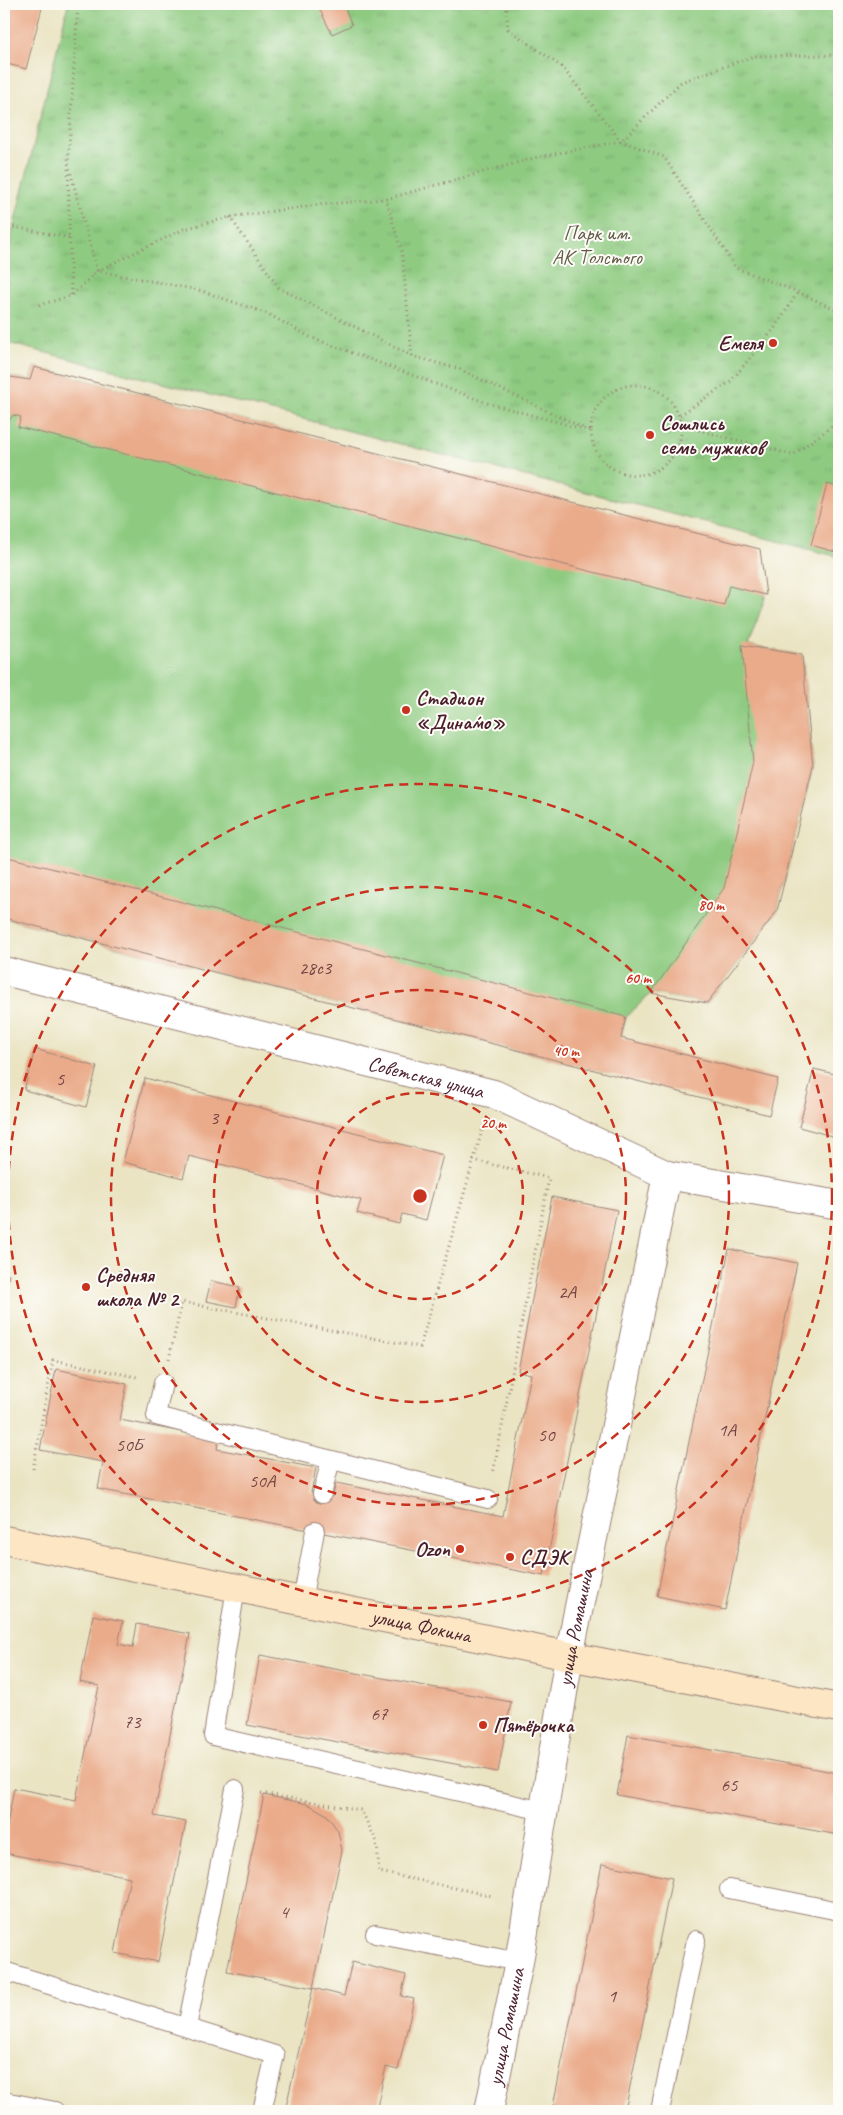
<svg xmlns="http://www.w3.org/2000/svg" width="843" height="2115" font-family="Caveat,sans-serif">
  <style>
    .green { fill: #8ecb81; stroke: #6c7556 }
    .park { fill: url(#park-tufts); stroke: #6c7556 }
    .building { fill: #eaab8a }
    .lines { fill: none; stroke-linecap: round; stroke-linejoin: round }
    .lane-casing { stroke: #9a8277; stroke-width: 20 }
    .street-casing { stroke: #9a8277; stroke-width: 30 }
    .secondary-casing { stroke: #9a8277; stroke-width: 30 }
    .path { stroke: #9a8277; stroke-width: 3; stroke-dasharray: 1 4; stroke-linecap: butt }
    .lane { stroke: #fff; stroke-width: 18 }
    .street { stroke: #fff; stroke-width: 28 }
    .secondary { stroke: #fce6c4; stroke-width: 28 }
    .ring { fill: none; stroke: #c8321e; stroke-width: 2.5; stroke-dasharray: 9 6 }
    .poi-dot { fill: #c8321e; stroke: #fdfcf7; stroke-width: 2 }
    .labels { text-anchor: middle; stroke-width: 4; stroke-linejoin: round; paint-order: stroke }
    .number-label { font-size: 19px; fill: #724243 }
    .park-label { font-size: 21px; fill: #625b49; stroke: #fdfcf7 }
    .poi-label { font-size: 21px; font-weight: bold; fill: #4a1f2b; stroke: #fdfcf7; text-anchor: start }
    .street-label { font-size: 21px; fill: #4a1f2b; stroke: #fdfcf7 }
    .centre { fill: #c8321e; stroke: #fdfcf7; stroke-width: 2.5 }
    .ring-label { font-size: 15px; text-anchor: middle; font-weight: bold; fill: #c8321e; stroke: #fdfcf7; stroke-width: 4; stroke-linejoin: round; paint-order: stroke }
  </style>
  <defs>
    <pattern id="park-tufts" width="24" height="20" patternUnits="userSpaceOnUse" patternTransform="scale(1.25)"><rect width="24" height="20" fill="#8ecb81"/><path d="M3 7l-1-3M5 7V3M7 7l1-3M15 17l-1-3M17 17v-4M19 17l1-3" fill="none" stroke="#7cae70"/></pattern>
  </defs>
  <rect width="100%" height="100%" fill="#fdfcf7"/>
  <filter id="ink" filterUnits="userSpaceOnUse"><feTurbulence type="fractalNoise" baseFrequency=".02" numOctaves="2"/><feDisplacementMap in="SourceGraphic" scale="10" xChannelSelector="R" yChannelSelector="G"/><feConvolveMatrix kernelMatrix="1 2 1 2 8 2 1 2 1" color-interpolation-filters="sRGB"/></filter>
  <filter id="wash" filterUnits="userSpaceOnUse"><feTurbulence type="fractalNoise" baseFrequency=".0096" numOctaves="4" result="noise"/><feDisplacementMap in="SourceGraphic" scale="20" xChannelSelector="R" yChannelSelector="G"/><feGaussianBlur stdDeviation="1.12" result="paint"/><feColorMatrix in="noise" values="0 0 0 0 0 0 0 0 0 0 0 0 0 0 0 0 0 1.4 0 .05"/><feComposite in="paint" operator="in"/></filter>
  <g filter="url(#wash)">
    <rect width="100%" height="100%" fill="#eae4c3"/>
    <path class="green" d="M34,367L740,545L766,595L748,646L802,655L813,766L777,911L707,1003L651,993L626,1017L611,1074L4,918V376L30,380Z"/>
    <path class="park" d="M68,4H839V557L4,342V266Z"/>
    <g id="blocks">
      <path class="building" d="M6,4H43L26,69L4,63V10Z
        M317,4H343L352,25L332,34Z
        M34,367L760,549L766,595L729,586L724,605L18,427L21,417L13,415L4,428V376L30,380Z
        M827,484L839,487V553L811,545Z
        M742,645L802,655L813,766L777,911L707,1003L651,993L724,888L753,762Z
        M4,856L626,1017L621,1038L778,1079L769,1115L4,918Z
        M35,1049L97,1067L86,1107L24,1090Z
        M814,1069L839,1075V1138L799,1127Z
        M145,1078L443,1155L426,1220L402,1214L399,1224L357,1213L361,1200L189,1156L183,1178L123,1162Z
        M552,1197L617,1210L544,1576L98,1489L103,1462L40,1450L56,1369L127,1384L120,1420L219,1439L217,1449L316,1468L311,1492L333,1496L336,1483L503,1516L531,1374L518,1371Z
        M729,1249L797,1263L725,1610L657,1596Z
        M4,1274L9,1275L5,1296L4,1295Z
        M211,1281L240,1287L236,1307L206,1301Z
        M93,1615L123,1621L118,1644L133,1647L137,1624L190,1634L154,1816L186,1822L158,1962L115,1953L130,1877L4,1853V1841L14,1788L76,1800L99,1686L80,1682Z
        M260,1655L511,1702L498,1772L247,1725Z
        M628,1735L839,1773V1835L617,1795Z
        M264,1795L308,1804L327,1815L338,1831L342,1851L313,1988L227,1971Z
        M602,1864L672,1878L625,2111H552Z
        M352,1962L406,1975L401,1996L414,1999L398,2070L386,2067L376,2111H285L313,1988L344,1996Z"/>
    </g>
  </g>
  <g filter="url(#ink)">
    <use href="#blocks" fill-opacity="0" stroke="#9a8277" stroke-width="1"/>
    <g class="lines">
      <defs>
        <path id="lane" d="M163,1383L156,1416L488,1499
          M322,1494L331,1460
          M236,1587L213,1736L543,1811
          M302,1601L315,1531
          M729,1889L839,1911
          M375,1934L519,1962
          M4,1971L275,2055L262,2111
          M187,2027L235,1789
          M4,2101L55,2111
          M660,2111L696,1940"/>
        <g id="street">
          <path id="s1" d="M4,971L494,1094L667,1175L839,1205"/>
          <path id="s2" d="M489,2111L519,1962L569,1656L667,1175"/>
        </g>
        <g id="secondary">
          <path id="s3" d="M4,1540L569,1656L839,1708"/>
        </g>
      </defs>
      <use href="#lane" class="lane-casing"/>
      <use href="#street" class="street-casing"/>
      <use href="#secondary" class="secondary-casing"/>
      <path class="path" d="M78,4L68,163L97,271L199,290L268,314L310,337L487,403L591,431
        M506,4L508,29L562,67L621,141L664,157L736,268L798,292L839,311
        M68,169L71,295
        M230,217L279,288L412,356L459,369L583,428
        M4,225L69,238
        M39,305L71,296L97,271L184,229L230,217L317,205L386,199
        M412,356L402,253L386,199L538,157L621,141L681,82L754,56L839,55
        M591 430a45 45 0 1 1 90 0a45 45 0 1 1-90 0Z
        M680,415L731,381L774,329L798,292
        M679,425L793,455L839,421
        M473,1160L549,1178L493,1474
        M169,1359L182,1302L420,1347L484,1124
        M33,1469L53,1360L137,1377
        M261,1793L361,1810L377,1842L379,1872L493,1896"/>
      <use href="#lane" class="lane"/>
      <use href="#street" class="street"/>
      <use href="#secondary" class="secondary"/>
    </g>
  </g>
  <g class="ring">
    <circle cx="420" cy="1196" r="103"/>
    <circle cx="420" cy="1196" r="206"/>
    <circle cx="420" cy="1196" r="309"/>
    <circle cx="420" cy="1196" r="412"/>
  </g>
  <g class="poi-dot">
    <circle cx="773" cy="343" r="5"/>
    <circle cx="650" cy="435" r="5"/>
    <circle cx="406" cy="710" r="5"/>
    <circle cx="86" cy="1287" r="5"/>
    <circle cx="460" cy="1549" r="5"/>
    <circle cx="510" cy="1557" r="5"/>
    <circle cx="483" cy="1725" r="5"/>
  </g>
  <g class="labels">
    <g class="number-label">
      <text x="315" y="974">28с3</text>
      <text x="60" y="1085">5</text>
      <text x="214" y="1124">3</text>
      <text x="567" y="1298">2А</text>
      <text x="727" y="1436">1А</text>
      <text x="546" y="1441">50</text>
      <text x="129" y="1451">50Б</text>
      <text x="262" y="1487">50А</text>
      <text x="379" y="1720">67</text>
      <text x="132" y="1728">73</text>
      <text x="729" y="1791">65</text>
      <text x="284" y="1918">4</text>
      <text x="612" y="2002">1</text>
    </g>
    <g class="park-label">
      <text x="597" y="240">Парк им.<tspan x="597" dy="24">АК Толстого</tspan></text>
    </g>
    <g class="poi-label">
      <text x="763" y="350" text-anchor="end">Емеля</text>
      <text x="660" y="430">Сошлись<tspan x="660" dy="24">семь мужиков</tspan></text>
      <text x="416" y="705">Стадион<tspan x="416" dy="24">«Дина́мо»</tspan></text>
      <text x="96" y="1282">Средняя<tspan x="96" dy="24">школа № 2</tspan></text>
      <text x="450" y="1556" text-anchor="end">Ozon</text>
      <text x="520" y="1564">СДЭК</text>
      <text x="493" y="1732">Пятёрочка</text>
    </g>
    <g class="street-label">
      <text dy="7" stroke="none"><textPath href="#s1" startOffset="435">Советская улица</textPath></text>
      <text dy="7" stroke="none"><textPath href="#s3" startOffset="426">улица Фокина</textPath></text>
      <text dy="7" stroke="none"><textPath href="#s2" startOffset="491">улица Ромашина</textPath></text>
      <text dy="7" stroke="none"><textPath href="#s2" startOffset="86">улица Ромашина</textPath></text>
    </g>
  </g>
  <circle cx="420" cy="1196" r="8" class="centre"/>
  <g class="ring-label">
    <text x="711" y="910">80 m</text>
    <text x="638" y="983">60 m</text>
    <text x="566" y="1056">40 m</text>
    <text x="493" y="1128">20 m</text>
  </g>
  <rect width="843" height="2115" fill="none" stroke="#fdfcf7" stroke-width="20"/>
</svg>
